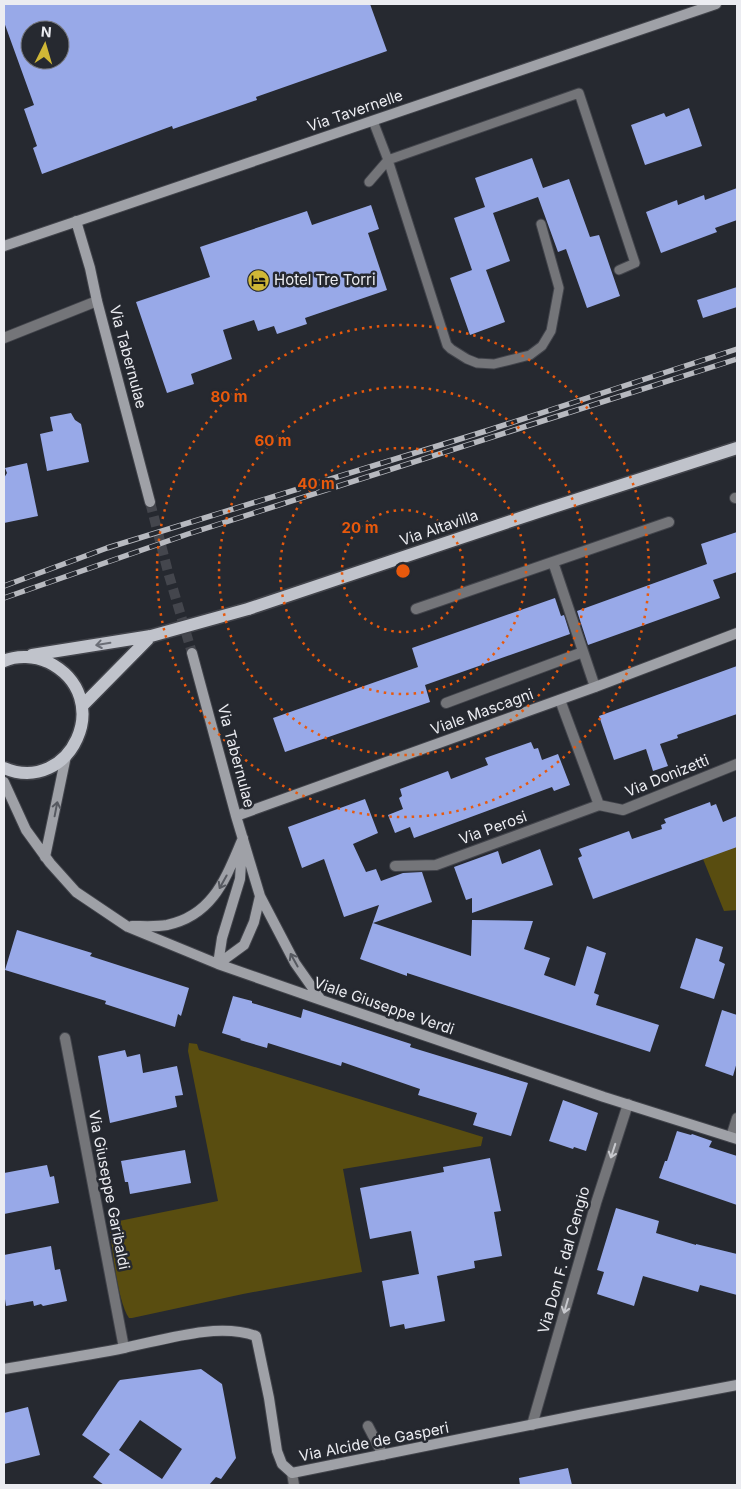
<svg xmlns="http://www.w3.org/2000/svg" width="741" height="1489" font-family="Inter,sans-serif">
  <style>
    .green { fill: #594d10 }
    .building { fill: #98a9e8; fill-rule: evenodd }
    .lines { fill: none; stroke-linecap: round; stroke-linejoin: round }
    .secondary-tunnel { stroke: #44464d; stroke-width: 10; stroke-dasharray: 10 5; stroke-linecap: butt }
    .lane-casing { stroke: #42444b; stroke-width: 11 }
    .street-casing { stroke: #42444b; stroke-width: 12 }
    .secondary-casing { stroke: #42444b; stroke-width: 12 }
    .primary-casing { stroke: #42444b; stroke-width: 15 }
    .lane { stroke: #747579; stroke-width: 9 }
    .street { stroke: #747579; stroke-width: 10 }
    .secondary { stroke: #9fa1a7; stroke-width: 10 }
    .primary { stroke: #c0c3cb; stroke-width: 12 }
    .rail-casing { stroke: #b7b9bf; stroke-width: 5.5 }
    .rail { stroke: #262930; stroke-width: 4; stroke-dasharray: 11; stroke-linecap: butt }
    .primary-bridge-casing { stroke: #42444b; stroke-width: 15; stroke-linecap: butt }
    .primary-bridge { stroke: #c0c3cb; stroke-width: 12 }
    .oneway { stroke: #6b6e76 }
    .oneway2 { stroke: #565960 }
    .oneway3 { stroke: #c7c8cd }
    .ring { fill: none; stroke: #e8590c; stroke-width: 2.5; stroke-dasharray: 2.5 5 }
    .labels { text-anchor: middle; stroke-width: 5; stroke-linejoin: round; paint-order: stroke }
    .street-label { font-size: 15px; fill: #ebecf1; stroke: #262930 }
    .poi-label { font-size: 15px; fill: #ebecf1; stroke: #262930; text-anchor: start }
    .centre { fill: #e8590c; stroke: #262930; stroke-width: 2.5 }
    .ring-label { font-size: 15px; text-anchor: middle; font-weight: bold; fill: #e8590c; stroke: #262930; stroke-width: 5; stroke-linejoin: round; paint-order: stroke }
  </style>
  <rect width="100%" height="100%" fill="#262930"/>
  <path class="green" d="M737,842V910L724,911L703,859Z
    M189,1043L197,1044L199,1050L483,1137L481,1146L343,1169L362,1272L243,1294L132,1318H129C117,1301 112,1245 109,1223L218,1201L188,1051Z"/>
  <path class="building" d="M4,4H370L387,51L256,97L257,100L173,129L172,126L42,174L33,148L37,146L24,109L34,105L4,22ZM30,30H60V60H30Z
    M689,108L702,146L645,165L631,125L664,113L666,117Z
    M532,158L543,188L569,179L590,237L599,235L620,296L587,308L566,249L558,252L538,197L493,213L510,261L486,270L505,322L470,335L450,278L472,270L454,218L485,207L475,178Z
    M737,188V220L715,228L717,232L661,253L646,212L677,200L678,205L704,195L705,200Z
    M371,205L379,229L368,233L387,290L305,318L307,324L277,334L274,326L258,331L254,320L223,330L232,359L191,374L194,384L167,393L136,302L210,277L200,247L307,211L312,225Z
    M737,287V307L703,318L697,300Z
    M71,413L75,420L81,424L89,462L47,471L40,434L53,431L50,417Z
    M27,463L38,516L4,523V478L7,473L5,468Z
    M737,532V572L713,580L720,598L588,645L577,611L707,564L701,544Z
    M555,598L561,616L564,615L570,634L425,685L430,702L285,752L273,718L418,667L412,648Z
    M737,666V714L677,735L678,738L660,744L668,766L653,771L646,749L614,760L599,716Z
    M531,742L534,749L538,748L542,760L558,754L570,785L554,791L552,787L414,838L410,827L395,833L388,815L403,809L399,798L402,796L400,789L448,771L451,779L488,765L485,758Z
    M365,799L378,833L353,844L366,872L376,869L381,881L403,873L422,872L432,902L373,923L471,956L472,920L533,921L524,949L550,958L544,975L575,986L587,946L606,953L594,993L599,995L596,1005L659,1025L650,1052L407,973V976L360,959L379,905L344,917L324,859L302,868L288,827Z
    M710,802L711,806L716,804L723,822L737,816V847L593,899L578,858L582,856L579,849L629,831L632,839L662,829L661,825L666,823L664,819Z
    M540,849L553,885L472,913V898L466,900L454,867L498,851L502,864Z
    M17,930L92,953L90,956L189,988L181,1016L178,1014L175,1027L105,1004L106,1001L5,970Z
    M696,938L723,947L719,961L725,964L714,999L680,988Z
    M233,996L252,1001V1003L301,1018L303,1009L411,1044L410,1047L528,1083L511,1136L473,1125L477,1113L418,1095L420,1089L342,1062L341,1066L268,1043L267,1048L240,1040L241,1039L222,1033Z
    M722,1010L737,1015V1062L733,1076L705,1066Z
    M125,1050L127,1057L140,1054L143,1073L177,1066L183,1095L175,1096L177,1107L110,1123L98,1056Z
    M563,1100L598,1113L586,1151L574,1147L573,1149L549,1141Z
    M677,1131L691,1135L692,1134L712,1141L709,1147L737,1156V1205L659,1178L665,1161H667Z
    M185,1150L191,1183L130,1194L128,1182H125L121,1161Z
    M490,1158L501,1211L494,1212L502,1256L474,1261L475,1268L437,1276L445,1321L405,1329L404,1324L390,1327L382,1281L419,1274L411,1231L370,1239L360,1188L444,1172L443,1167Z
    M47,1165L50,1177L54,1176L59,1203L4,1214V1173Z
    M616,1208L659,1221L656,1233L696,1245V1244L737,1254V1295L700,1285L698,1292L643,1276L634,1306L597,1294L604,1272L597,1270Z
    M51,1246L55,1270L60,1269L67,1301L43,1306L41,1304L34,1306L33,1301L6,1306L4,1292V1255Z
    M201,1369L222,1384L236,1458L221,1479L216,1477L209,1485H104L93,1477L110,1454L82,1435L118,1382L120,1380ZM140,1420L182,1449L162,1479L119,1450Z
    M28,1407L40,1455L4,1464V1413Z
    M568,1468L572,1485H520L519,1478Z"/>
  <g class="lines">
    <path class="secondary-tunnel" d="M150,502L168,572L192,653"/>
    <defs>
      <path id="lane" d="M373,121L388,160L579,93L635,263L619,270
        M388,160L447,345L451,349L467,359L477,363L494,364L530,355L542,346L551,331L559,288L541,224
        M369,182L388,160"/>
      <path id="street" d="M4,338L97,301
        M735,498H737
        M553,562L595,687
        M416,609L669,522
        M560,700L599,805L623,810L737,764
        M446,703L583,652
        M395,866L436,865L599,805
        M65,1038L124,1348
        M731,1137L737,1118
        M532,1425L596,1203L628,1104
        M368,1426L383,1455
        M292,1473L294,1485"/>
      <path id="secondary" d="M76,221L90,268L97,301L150,502
        M4,246L716,4
        M192,653L236,816L260,896L254,922L244,945L218,964
        M4,782L26,830L50,863L76,892L128,927L218,964L321,1000L604,1097L737,1139
        M236,816L595,687L737,633
        M45,857L66,756
        M260,896L295,963L321,1000
        M132,926C143,926 156,927 167,925C214,915 226,877 243,838
        M218,964L222,938L240,879L242,847
        M4,1369C44,1362 84,1356 124,1348C164,1340 217,1322 256,1336L269,1398L277,1451L282,1464L292,1473L584,1414L737,1385"/>
      <path id="primary" d="M248,609L541,511L737,448
        M32,655L151,636
        M4,661C17,655 35,656 48,662C118,697 70,796 4,768
        M83,705L151,636"/>
    </defs>
    <use href="#lane" class="lane-casing"/>
    <use href="#street" class="street-casing"/>
    <use href="#secondary" class="secondary-casing"/>
    <use href="#primary" class="primary-casing"/>
    <use href="#lane" class="lane"/>
    <use href="#street" class="street"/>
    <use href="#secondary" class="secondary"/>
    <use href="#primary" class="primary"/>
    <defs>
      <path id="rail" d="M4,586L107,548L489,430L737,349
        M4,598L188,534L737,359"/>
    </defs>
    <use href="#rail" class="rail-casing"/>
    <use href="#rail" class="rail"/>
    <defs>
      <path id="primary-bridge" d="M151,636L248,609"/>
    </defs>
    <use href="#primary-bridge" class="primary-bridge-casing"/>
    <use href="#primary-bridge" class="primary-bridge"/>
  </g>
  <defs><path id="oneway-shaft" d="M-6 0H5M1.5-3L5.5 0L1.5 3" fill="none" stroke-width="1.6" stroke-linecap="round" stroke-linejoin="round" transform="scale(1.25)"/></defs>
  <use class="oneway" href="#oneway-shaft" transform="translate(103 644) rotate(171)"/>
  <g class="oneway2">
    <use href="#oneway-shaft" transform="translate(56 809) rotate(-79)"/>
    <use href="#oneway-shaft" transform="translate(223 882) rotate(119)"/>
    <use href="#oneway-shaft" transform="translate(294 960) rotate(-119)"/>
  </g>
  <g class="oneway3">
    <use href="#oneway-shaft" transform="translate(613 1151) rotate(108)"/>
    <use href="#oneway-shaft" transform="translate(566 1306) rotate(106)"/>
  </g>
  <g class="ring">
    <circle cx="403" cy="571" r="61"/>
    <circle cx="403" cy="571" r="123"/>
    <circle cx="403" cy="571" r="184"/>
    <circle cx="403" cy="571" r="246"/>
  </g>
  <defs>
    <symbol id="hotel-disc" viewBox="-11 -11 22 22"><circle r="9.5" fill="#d0b736" stroke="#262930"/><path d="M-6-4.5h1.5V1H6V5H4.5V3h-9V5H-6ZM-4 0a1.8 1.8 0 1 1 3.6 0ZM.5 0V-2.5h3Q6-2.5 6 0Z" fill="#111"/></symbol>
  </defs>
  <g fill-rule="evenodd">
    <use href="#hotel-disc" x="246" y="268" width="25" height="25"/>
  </g>
  <g class="labels">
    <g class="street-label">
      <text transform="translate(355 111) rotate(-19)" y="5">Via Tavernelle</text>
      <text transform="translate(128 357) rotate(75)" y="5">Via Tabernulae</text>
      <text transform="translate(439 528) rotate(-19)" y="5">Via Altavilla</text>
      <text transform="translate(482 712) rotate(-20)" y="5">Viale Mascagni</text>
      <text transform="translate(236 756) rotate(75)" y="5">Via Tabernulae</text>
      <text transform="translate(667 776) rotate(-22)" y="5">Via Donizetti</text>
      <text transform="translate(493 828) rotate(-20)" y="5">Via Perosi</text>
      <text transform="translate(384 1006) rotate(19)" y="5">Viale Giuseppe Verdi</text>
      <text transform="translate(109 1190) rotate(79)" y="5">Via Giuseppe Garibaldi</text>
      <text transform="translate(564 1260) rotate(-74)" y="5">Via Don F. dal Cengio</text>
      <text transform="translate(374 1442) rotate(-11)" y="5">Via Alcide de Gasperi</text>
    </g>
    <g class="poi-label">
      <text x="274" y="285">Hotel Tre Torri</text>
    </g>
  </g>
  <circle cx="403" cy="571" r="8" class="centre"/>
  <g class="ring-label">
    <text x="229" y="402">80 m</text>
    <text x="273" y="446">60 m</text>
    <text x="316" y="489">40 m</text>
    <text x="360" y="533">20 m</text>
  </g>
  <rect width="741" height="1489" fill="none" stroke="#ebecf1" stroke-width="10"/>
  <g transform="translate(45 45) rotate(5)"><circle r="24" fill="#262930" stroke="#75777d"/>
  <path d="M0-4L9 19L0 12L-9 19Z" fill="#d0b736"/>
  <text y="-8" font-size="14" font-weight="bold" text-anchor="middle" fill="#ebecf1">N</text>
  </g>
</svg>
